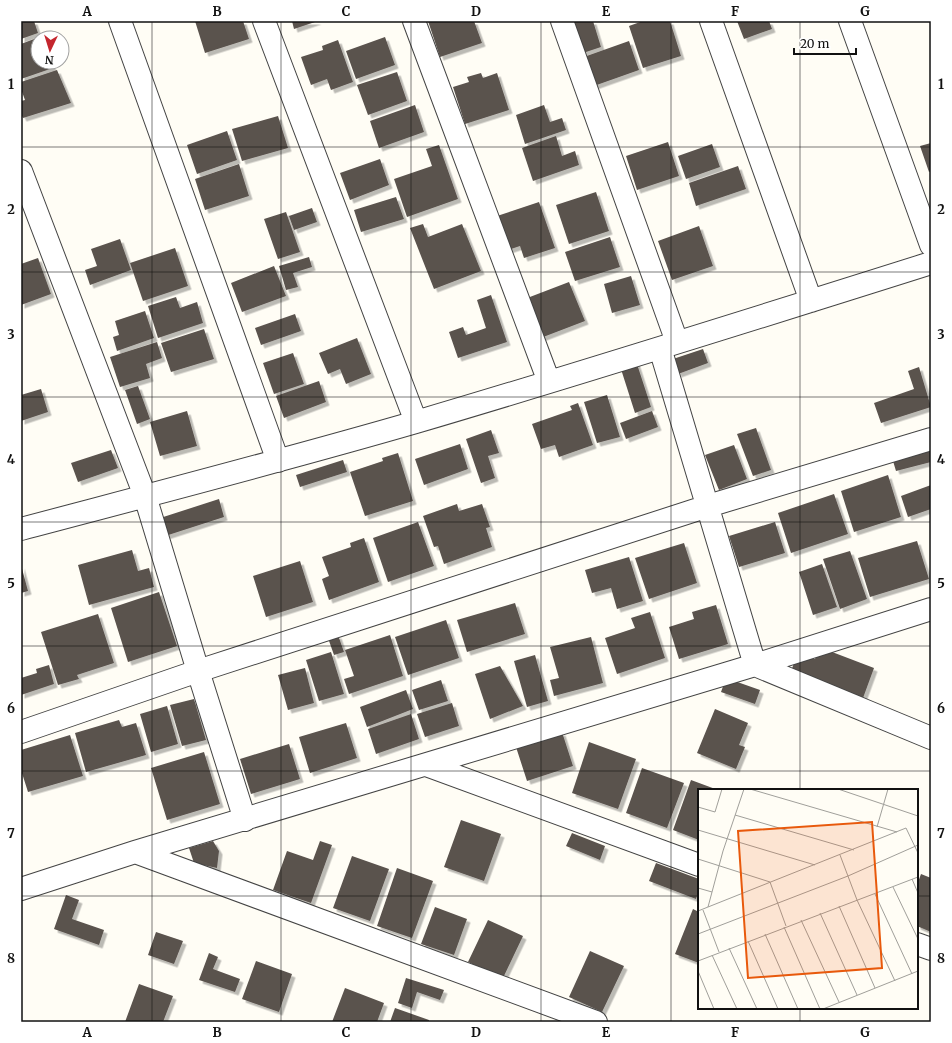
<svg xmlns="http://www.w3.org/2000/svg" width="952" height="1043" font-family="Merriweather,serif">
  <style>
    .building { fill: #5a524d; filter: url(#shadow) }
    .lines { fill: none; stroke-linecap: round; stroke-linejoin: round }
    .minor-casing { stroke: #444; stroke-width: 24 }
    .minor { stroke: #fff; stroke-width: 22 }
    .grid { fill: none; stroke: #111; stroke-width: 1; stroke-opacity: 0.55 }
    .inset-road { fill: none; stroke: #a09f9a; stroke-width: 1 }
    .view { fill: #e8590c; fill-opacity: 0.15; stroke: #e8590c; stroke-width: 2 }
    .inset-edge { fill: none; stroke: #111; stroke-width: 2 }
    .neatline { fill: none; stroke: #111; stroke-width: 1.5 }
    .grid-label { font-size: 13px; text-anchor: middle; font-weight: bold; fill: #111 }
  </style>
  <defs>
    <filter id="shadow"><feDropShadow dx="3.5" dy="3.5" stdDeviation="0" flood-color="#0004"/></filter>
  </defs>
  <rect width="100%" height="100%" fill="#fffdf5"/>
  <path class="building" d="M21,21H34L38,33L21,39Z
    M195,21H243L249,39L205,53Z
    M292,21H318L294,29Z
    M428,21H474L482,43L440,57Z
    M573,21H593L601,47L583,53Z
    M643,21H670L681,56L643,68L629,26Z
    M737,21H769L772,29L744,39Z
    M42,36V38H38V62H51L53,68L21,79V44Z
    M385,37L395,65L356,79L346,51Z
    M338,40L353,82L331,90L327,79L311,85L301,57L323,50L322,46Z
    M629,41L639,70L591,87L581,58Z
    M57,70L71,103L23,118L21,114V101L25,100L21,89V82Z
    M397,72L407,101L368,115L357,85Z
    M481,73L483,78L497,73L509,110L465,124L453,87L469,82L467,77Z
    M415,105L424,132L379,148L370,121Z
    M544,105L550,122L562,118L566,130L525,144L516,115Z
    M278,116L288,148L242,161L232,129Z
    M227,131L237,160L197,174L187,145Z
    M556,136L562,156L575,151L579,165L533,181L522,148Z
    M668,142L679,176L637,190L626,156Z
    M931,143V171L929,172L920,146Z
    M712,144L720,167L686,179L678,156Z
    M439,145L458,199L407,217L394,179L432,166L426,149Z
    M380,159L389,185L350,200L340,173Z
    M239,164L249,196L205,210L195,179Z
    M738,166L746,189L696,206L689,183Z
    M596,192L609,231L569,244L556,205Z
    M396,197L404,219L361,232L354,210Z
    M539,202L555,248L524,258L520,246L505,251L494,217Z
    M312,208L317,222L294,230L289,216Z
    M286,212L300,252L278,259L264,219Z
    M423,224L428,237L462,224L481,271L434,289L410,228Z
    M699,226L713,266L672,280L658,241Z
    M610,237L620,267L575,281L565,252Z
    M120,239L131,270L90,285L85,270L97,266L91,249Z
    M175,248L188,286L143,301L130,263Z
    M309,257L312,267L293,273L298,287L286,290L279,266Z
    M38,258L51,294L21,305V264Z
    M274,266L286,296L242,312L231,283Z
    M631,276L640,305L612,313L604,284Z
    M569,282L585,321L538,339L522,300Z
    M491,295L507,342L458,358L449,332L463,327L466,335L486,328L477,300Z
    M176,297L180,308L197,302L203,323L158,338L148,306Z
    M145,311L154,338L117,351L113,337L119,335L115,321Z
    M295,314L301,331L261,345L255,328Z
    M204,329L214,359L171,372L161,343Z
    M357,338L371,374L346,384L340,369L328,374L319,353Z
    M157,342L162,358L146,364L150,378L120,387L110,357Z
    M703,349L708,363L678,374L673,359Z
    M293,353L304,384L274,394L263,363Z
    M636,361L651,407L635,413L620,366Z
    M919,367L931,407L881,423L874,403L914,389L908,371Z
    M319,381L326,402L284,418L276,396Z
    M138,386L150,419L137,424L125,390Z
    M41,389L48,412L21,421V395Z
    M607,395L620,437L597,443L584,402Z
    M578,403L593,445L559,457L555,445L541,449L532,424L572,410L570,406Z
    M187,411L197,446L160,456L150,422Z
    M652,411L658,427L626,439L620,423Z
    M756,428L771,470L753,476L737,434Z
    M491,430L499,453L488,456L495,478L481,483L466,439Z
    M460,444L468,469L424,485L415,459Z
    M734,445L747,479L719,490L705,455Z
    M111,450L118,468L78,482L71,463Z
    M931,450V462L896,471L893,461Z
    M398,453L413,501L365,516L350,472L383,461L382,458Z
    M343,460L347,472L300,487L296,475Z
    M888,475L901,517L854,532L841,491Z
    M931,485V509L908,517L901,496Z
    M834,494L848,534L791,553L778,513Z
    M219,499L224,517L159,538L154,520Z
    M457,504L459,511L482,504L490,527L486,528L492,547L444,564L438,546L434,547L423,516Z
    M418,522L434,566L388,582L373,538Z
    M775,522L785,553L739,567L729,536Z
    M364,538L379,582L329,600L322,579L329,576L322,557L351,547L350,543Z
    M917,541L929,579L870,597L858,558Z
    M684,543L697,583L649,599L635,558Z
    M132,550L138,571L149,568L154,587L89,605L78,565Z
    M850,551L867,599L840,609L823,559Z
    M629,557L643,601L617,609L611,588L592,593L585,570Z
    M300,561L313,602L266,617L253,576Z
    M822,564L837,607L813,615L799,572Z
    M21,565L28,591L21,593Z
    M159,592L177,646L128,662L111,608Z
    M515,603L525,634L467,652L457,620Z
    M716,605L728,644L679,659L669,627L694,619L692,612Z
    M650,612L665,658L617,674L605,638L635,628L631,618Z
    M98,614L114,663L77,675L79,679L58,685L41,632Z
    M446,620L459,658L408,675L395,637Z
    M338,635L344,652L334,655L328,638Z
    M390,635L403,676L349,694L344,679L354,676L345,650Z
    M591,637L603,683L554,696L550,680L559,678L550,647Z
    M819,647L874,668L863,698L791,671L798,653L815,659Z
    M331,652L344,694L319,701L306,660Z
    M535,655L548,701L527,707L514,661Z
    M49,665L54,684L21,695V678L37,673L36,669Z
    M500,666L523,706L490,719L475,674Z
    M305,668L314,703L288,710L278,675Z
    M726,678L760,690L755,704L721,692Z
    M441,680L448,701L419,710L412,690Z
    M406,690L413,709L367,727L360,707Z
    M194,699L206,740L182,746L170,705Z
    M452,703L459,726L425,737L417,714Z
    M167,706L178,744L151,752L140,714Z
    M715,709L748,723L739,745L745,747L736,769L697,753Z
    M411,714L419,739L376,754L368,729Z
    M119,720L122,727L136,723L146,755L86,772L75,733Z
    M346,723L357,758L310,773L299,737Z
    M562,732L573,766L527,781L516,747Z
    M70,735L83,776L28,792L21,770V750Z
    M589,742L636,759L618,809L572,793Z
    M289,744L300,779L251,794L240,759Z
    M204,752L220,804L167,820L151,768Z
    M642,768L684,783L667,828L626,813Z
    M691,780L718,790H699V840L673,830Z
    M461,820L501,834L484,881L444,867Z
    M572,833L605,846L600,860L566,846Z
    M213,841L219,851L217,868L194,863L189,848Z
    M320,841L332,845L311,903L273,890L287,851L313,860Z
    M352,856L389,869L370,921L333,908Z
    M656,863L699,879V890L696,899L649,881Z
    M397,868L433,881L412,938L377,926Z
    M921,874L931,878V932L917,926V885Z
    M66,895L79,900L72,919L104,930L99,945L54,929Z
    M435,907L467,919L454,955L421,944Z
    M693,909L699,912V963L675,954Z
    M488,920L523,936L503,978L468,962Z
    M156,932L183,941L174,964L148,955Z
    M590,951L624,966L602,1012L569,997Z
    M209,953L218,957L213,969L240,979L235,992L199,980Z
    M256,961L292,974L279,1012L242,999Z
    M406,978L444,990L440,1000L417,992L412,1008L398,1003Z
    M139,984L173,996L163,1022H125Z
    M345,988L384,1003L377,1022H332Z
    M395,1008L429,1020V1022H390Z"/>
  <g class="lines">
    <defs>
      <path id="minor" d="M120,21L278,461
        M264,21L416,422
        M414,21L549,382
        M562,21L677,342
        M711,21L811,301
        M850,21L931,245
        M21,171L145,496L198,671L245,820
        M660,348L755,665L931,738
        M21,529C153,494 285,460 416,422C589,371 760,317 931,263
        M21,732L198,671L708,506L931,439
        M426,765L699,865
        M135,852L596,1022
        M21,889L135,852L755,665L931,609
        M917,944L931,949"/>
    </defs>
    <use href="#minor" class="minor-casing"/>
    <use href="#minor" class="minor"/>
  </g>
  <path class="grid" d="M152,21V1022M281,21V1022M411,21V1022M541,21V1022M671,21V1022M800,21V790M21,147H931M21,272H931M21,397H931M21,522H931M21,646H931M21,771H931M21,896H699M917,896H931M800,1008V1022"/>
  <g transform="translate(698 789)">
    <rect width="220" height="220" fill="#fffdf5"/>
    <path class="inset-road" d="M52,0L199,43M140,0L220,27M0,18L17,23L24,0M37,26L156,61M179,38L190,0M0,41L117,76M142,66L159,111L197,192M0,70L72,93L88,137M214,90L220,104M195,98L220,150M0,99L14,103M177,105L214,185M141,117L177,199M10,118L25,62L46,0M5,121L21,163M0,122L208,39L220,64M122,124L159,206M103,131L141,213M86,138L122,220M0,145L150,87L220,56M67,145L100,220M50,152L80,220M31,159L59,220M14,166L39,220M0,172L220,88M0,182L16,220M125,220L220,182"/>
    <path class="view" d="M174,33L184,179L50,189L40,42Z"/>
    <rect width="220" height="220" class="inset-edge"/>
  </g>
  <rect width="952" height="1043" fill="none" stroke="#ffffff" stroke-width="44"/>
  <g transform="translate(50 50) rotate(184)"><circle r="19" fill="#ffffff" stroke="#a0a0a0"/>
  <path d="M0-3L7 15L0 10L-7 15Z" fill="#c4262e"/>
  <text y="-6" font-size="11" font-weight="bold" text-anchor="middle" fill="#111111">N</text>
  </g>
  <path d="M794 48v6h62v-6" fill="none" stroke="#111111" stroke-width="2"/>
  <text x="800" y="48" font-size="12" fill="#111111" stroke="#ffffff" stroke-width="3" paint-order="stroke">20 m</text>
  <rect x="22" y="22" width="908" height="999" class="neatline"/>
  <g class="grid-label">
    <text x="87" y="16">A</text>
    <text x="217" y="16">B</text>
    <text x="346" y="16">C</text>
    <text x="476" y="16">D</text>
    <text x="606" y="16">E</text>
    <text x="735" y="16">F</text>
    <text x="865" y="16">G</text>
    <text x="11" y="89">1</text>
    <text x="941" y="89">1</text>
    <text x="11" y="214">2</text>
    <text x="941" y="214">2</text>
    <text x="11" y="339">3</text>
    <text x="941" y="339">3</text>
    <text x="11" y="464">4</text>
    <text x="941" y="464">4</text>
    <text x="11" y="588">5</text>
    <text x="941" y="588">5</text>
    <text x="11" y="713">6</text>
    <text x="941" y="713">6</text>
    <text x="11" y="838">7</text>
    <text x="941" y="838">7</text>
    <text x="11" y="963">8</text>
    <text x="941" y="963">8</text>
    <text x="87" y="1037">A</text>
    <text x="217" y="1037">B</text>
    <text x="346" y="1037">C</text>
    <text x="476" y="1037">D</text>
    <text x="606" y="1037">E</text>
    <text x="735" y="1037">F</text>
    <text x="865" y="1037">G</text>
  </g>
</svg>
